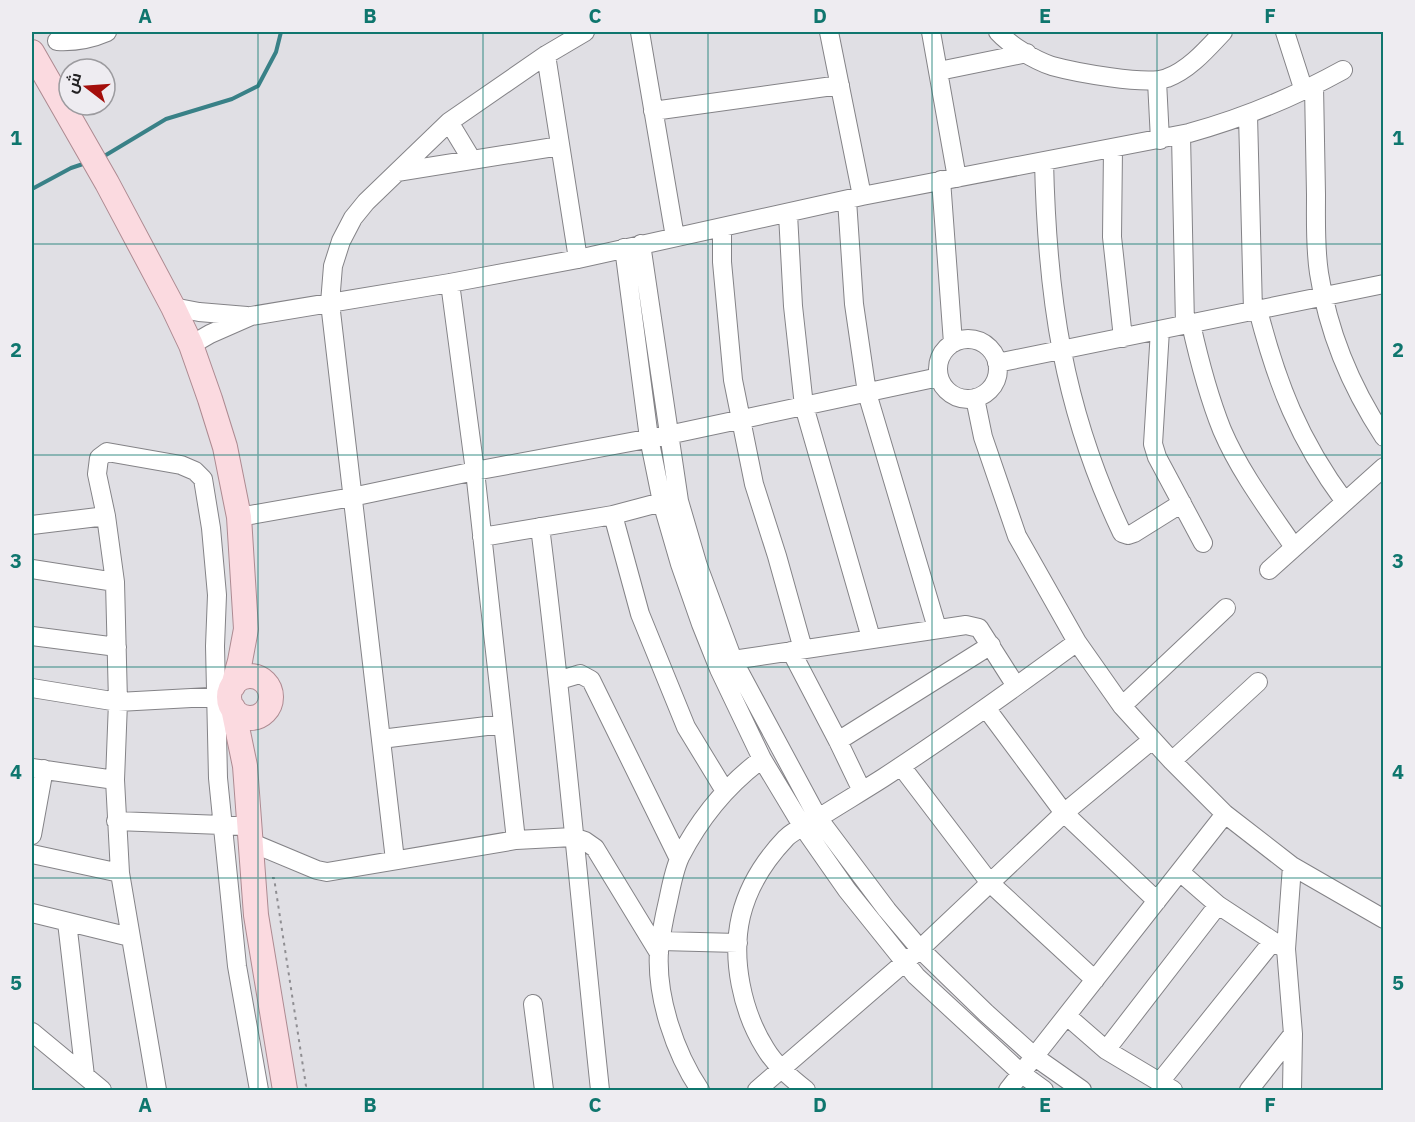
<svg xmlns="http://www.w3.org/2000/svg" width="1415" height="1122" font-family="'IBM Plex Sans',Cairo,sans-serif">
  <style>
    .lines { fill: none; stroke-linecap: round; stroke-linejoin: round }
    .stream { stroke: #398187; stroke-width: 4 }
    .minor-casing { stroke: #848387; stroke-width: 20 }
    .major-casing { stroke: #ad8a91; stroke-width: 26 }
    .path { stroke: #8f8e92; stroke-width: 2; stroke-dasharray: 3 4.5; stroke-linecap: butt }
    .minor { stroke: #fff; stroke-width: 18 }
    .major { stroke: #fbdae0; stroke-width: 24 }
    .grid { fill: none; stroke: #0f766e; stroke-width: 1.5; stroke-opacity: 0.55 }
    .neatline { fill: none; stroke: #0f766e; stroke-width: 2 }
    .grid-label { font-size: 20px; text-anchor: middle; font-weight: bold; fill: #0f766e }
  </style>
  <rect width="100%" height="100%" fill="#e0dfe4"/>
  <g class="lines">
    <path class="stream" d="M101,158L166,119L232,99L258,86L276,52L281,32
      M32,189L71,168L86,163"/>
    <defs>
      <path id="minor" d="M640,32L675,237
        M829,32L862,196
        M931,32L957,178
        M998,32C1011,46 1034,60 1052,66C1074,72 1147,86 1167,78C1189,70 1207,49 1223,32
        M1285,32L1304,91
        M57,41C75,42 91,39 107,32
        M546,55L578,259
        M939,71L1027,53
        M1157,81L1160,140
        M1314,86C1315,122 1315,159 1316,195C1316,221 1315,247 1319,273C1328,332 1351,387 1384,437
        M653,111L840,85
        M1248,115L1253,311
        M449,122L472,160
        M1181,135L1185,325
        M1113,149L1112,237L1123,338
        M1044,161C1047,297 1063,409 1122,533L1128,535L1134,533L1182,503
        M397,172L560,146
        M941,180L953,343
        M847,200L854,304L867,393L937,628
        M788,214L793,306L804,406L871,638
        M722,227V262L733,380L754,484L777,556L803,649
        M641,244L679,501L698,566L733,660L818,818L887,910L920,949L986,1013L1035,1057L1082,1090
        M624,248L649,438L662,502L680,564L701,624L719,669L762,759L803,827L847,890L916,976L1022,1074L1044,1090
        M450,283L475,471L516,840
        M173,307L199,312L247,316
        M1258,310C1277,384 1299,440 1345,502
        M1191,324C1199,360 1208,395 1222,430C1240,472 1268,509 1294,547
        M1160,330L1153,444L1157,457L1203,543
        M938 369a30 30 0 1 1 60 0a30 30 0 1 1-60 0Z
        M191,345L210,334L251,316L450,283L578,259L862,196L1189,133C1244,118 1294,97 1343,70
        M997,363L1384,284
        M975,398L983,437L1017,536L1077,642L1122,706L1172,761L1225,814L1292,866L1384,919
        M613,515L640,614L686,727L725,791
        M239,517L352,497L475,471L668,435L939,377
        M32,525L106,516
        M540,527C564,714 580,903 600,1090
        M482,537L613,515L662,502
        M32,569L115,582
        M1269,570L1384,467
        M32,636L117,647
        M791,651L838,741
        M733,660L966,625L979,628L1016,686
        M560,680L580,674L591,680L679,859
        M32,688L118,702L228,696
        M1122,706L1226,608
        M986,708L1064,813L1157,901
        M381,739L503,724
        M1172,761L1258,682
        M901,766L990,883L1095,980
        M32,768L115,780
        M862,791L838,741L991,645
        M116,821L249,826
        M32,835L44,769
        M250,842L317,870L327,872L516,840L573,837L585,841L595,848L659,953
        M32,854L120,873
        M395,860L330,303L333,266L341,241L353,218L366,202L449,122L546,55L585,32
        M1180,872L1218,905L1282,947
        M32,913L130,937
        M67,922L85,1076
        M661,941L738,943
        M533,1004L544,1090
        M1067,1016L1106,1050L1173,1090
        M32,1032L102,1090
        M1106,1050L1218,905
        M1159,1083L1273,941
        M157,1090L120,873L115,780L118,702L115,582L106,516L97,474L99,458L107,452L181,465L195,471L203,479L211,528L217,595L215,646L218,778L237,966L259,1090
        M700,1090C675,1053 656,997 659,951C661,934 664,918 668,901C671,887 674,870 680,857C700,818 727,785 762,759
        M757,1090L920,949L1064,813L1152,740
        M806,1090C791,1078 775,1065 765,1048C742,1011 731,959 741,916C748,887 765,860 786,838C794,830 807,825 817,819C839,805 861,792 883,778C949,735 1013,689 1077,642
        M1008,1090L1225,814
        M1249,1090L1293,1034
        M1292,1090L1293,1034L1286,949L1292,866"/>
      <path id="major" d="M32,52L107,183L173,307L191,345L210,399L225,447L239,517L246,629L240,661L233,686
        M229 697a21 21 0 1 1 42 0a21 21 0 1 1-42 0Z
        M233,708L245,766L256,915L285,1090"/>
    </defs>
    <use href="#minor" class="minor-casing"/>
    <use href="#major" class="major-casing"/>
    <path class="path" d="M272,878H274L306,1086L303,1088"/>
    <use href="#minor" class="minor"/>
    <use href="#major" class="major"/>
  </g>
  <path class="grid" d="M258,32V1090M483,32V1090M708,32V1090M932,32V1090M1157,32V1090M32,244H1384M32,455H1384M32,667H1384M32,878H1384"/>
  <rect width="1415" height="1122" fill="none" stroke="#eeecf1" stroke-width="66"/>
  <g transform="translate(87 87) rotate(287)"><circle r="28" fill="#eeecf1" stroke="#9c9b9f" stroke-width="1.5"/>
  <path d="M0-4.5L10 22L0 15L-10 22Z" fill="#a40e0b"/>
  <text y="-9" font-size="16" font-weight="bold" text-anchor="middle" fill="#222123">ش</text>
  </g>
  <rect x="33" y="33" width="1349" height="1056" class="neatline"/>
  <g class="grid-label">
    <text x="145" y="23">A</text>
    <text x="370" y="23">B</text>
    <text x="595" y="23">C</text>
    <text x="820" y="23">D</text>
    <text x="1045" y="23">E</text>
    <text x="1270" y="23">F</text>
    <text x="16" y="145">1</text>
    <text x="1398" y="145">1</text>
    <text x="16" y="357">2</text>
    <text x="1398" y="357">2</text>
    <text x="16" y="568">3</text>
    <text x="1398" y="568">3</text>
    <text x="16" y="779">4</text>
    <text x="1398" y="779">4</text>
    <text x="16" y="990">5</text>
    <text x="1398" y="990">5</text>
    <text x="145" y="1112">A</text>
    <text x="370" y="1112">B</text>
    <text x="595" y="1112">C</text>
    <text x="820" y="1112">D</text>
    <text x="1045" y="1112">E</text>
    <text x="1270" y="1112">F</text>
  </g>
</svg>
